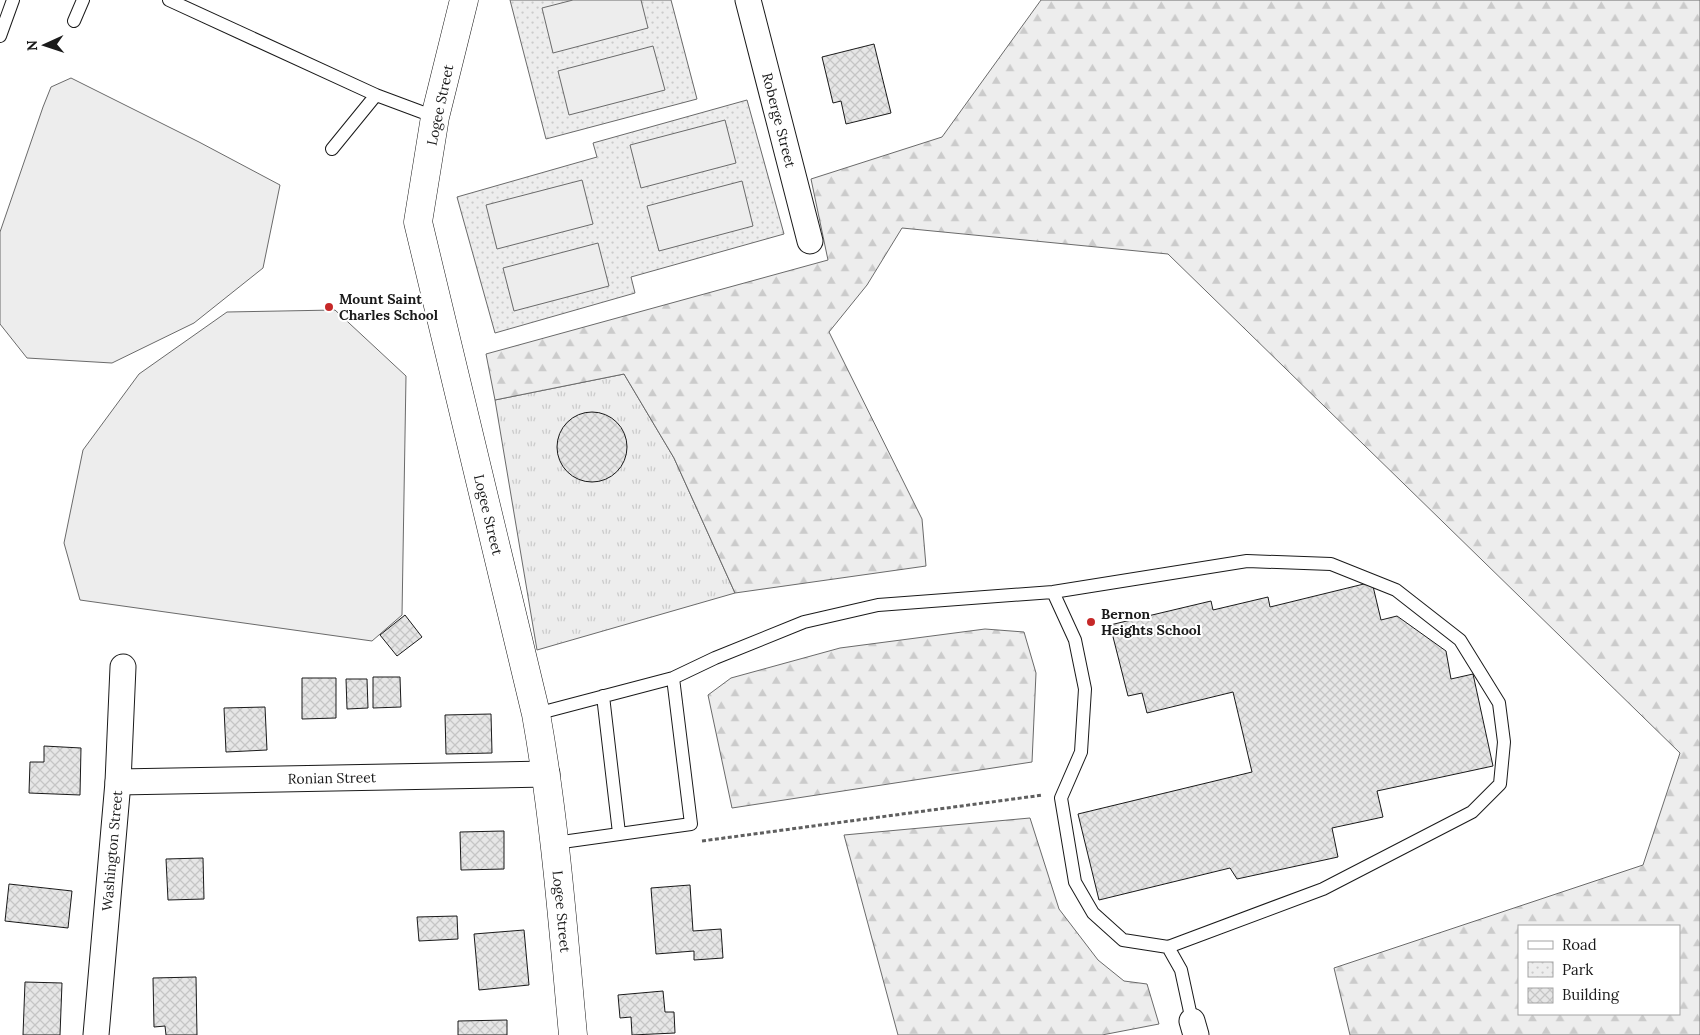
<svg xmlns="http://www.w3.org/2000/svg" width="1700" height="1035" font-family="Lora,serif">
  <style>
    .grass { fill: url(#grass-tufts); stroke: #6a6a6a }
    .forest { fill: url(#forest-firs); stroke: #6a6a6a; fill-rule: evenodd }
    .park { fill: url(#park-dots); stroke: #6a6a6a }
    .pitch { fill: #ededed; stroke: #6a6a6a }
    .building { fill: url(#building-cross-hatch); stroke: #1a1a1a }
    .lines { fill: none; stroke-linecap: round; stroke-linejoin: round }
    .service-casing { stroke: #1a1a1a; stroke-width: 14 }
    .minor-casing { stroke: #1a1a1a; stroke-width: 27 }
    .tertiary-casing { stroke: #1a1a1a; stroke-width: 29 }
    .path { stroke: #5f5f5f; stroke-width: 3; stroke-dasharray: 4 2.5; stroke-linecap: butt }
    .service { stroke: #fff; stroke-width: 12 }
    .minor { stroke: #fff; stroke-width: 25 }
    .tertiary { stroke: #fff; stroke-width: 28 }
    .poi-dot { fill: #c62828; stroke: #fff; stroke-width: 2 }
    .labels { text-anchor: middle; stroke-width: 4; stroke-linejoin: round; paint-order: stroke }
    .street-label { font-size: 14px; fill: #1a1a1a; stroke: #fff }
    .poi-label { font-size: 14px; font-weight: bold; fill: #1a1a1a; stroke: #fff; text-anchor: start }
  </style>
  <defs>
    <pattern id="grass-tufts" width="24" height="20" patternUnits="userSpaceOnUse" patternTransform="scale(1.25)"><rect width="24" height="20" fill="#ededed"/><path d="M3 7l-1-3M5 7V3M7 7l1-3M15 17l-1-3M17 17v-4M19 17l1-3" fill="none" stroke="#cbcbcb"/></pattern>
    <pattern id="forest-firs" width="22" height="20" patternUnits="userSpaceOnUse" patternTransform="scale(1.25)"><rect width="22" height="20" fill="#ededed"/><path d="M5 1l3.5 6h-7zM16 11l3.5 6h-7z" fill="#cbcbcb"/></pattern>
    <pattern id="park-dots" width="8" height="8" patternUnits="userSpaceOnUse" patternTransform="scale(1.25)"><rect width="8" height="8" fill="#ededed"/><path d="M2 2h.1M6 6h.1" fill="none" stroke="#cbcbcb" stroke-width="1.8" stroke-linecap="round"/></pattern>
    <pattern id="building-cross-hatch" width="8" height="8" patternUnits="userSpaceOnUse" patternTransform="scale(1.25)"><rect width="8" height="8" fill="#e6e6e6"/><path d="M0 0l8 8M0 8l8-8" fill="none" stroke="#c5c5c5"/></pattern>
  </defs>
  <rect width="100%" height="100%" fill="#fff"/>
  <path class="grass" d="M624,374L674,458L735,593L537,650L495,400Z"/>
  <path class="forest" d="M1041,0H1700V1035H1350L1334,968L1643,865L1680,753L1168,254L902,228L867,285L829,332L922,519L926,566L735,593L674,458L624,374L495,400L486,354L828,260L811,179L942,137ZM1679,926V1014H1519V926Z
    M985,629L1024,632L1036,673L1032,762L732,808L708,695L731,678L840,648Z
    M1030,818L1059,909L1098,960L1124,981L1147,984L1159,1024L1102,1035H898L844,835Z"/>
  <path class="park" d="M510,0H671L697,99L546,139Z
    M747,100L784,234L631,277L635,293L495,333L457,197L597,157L593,143Z"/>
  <path class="pitch" d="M573,0H641L648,28L553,53L542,8Z
    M653,46L665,90L569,115L558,71Z
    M71,78L199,142L280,185L263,268L194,323L112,363L27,358L0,324V232L43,107L51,87Z
    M725,120L736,163L641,188L630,145Z
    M582,180L593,224L497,249L486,205Z
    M742,181L753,226L659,251L647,206Z
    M598,243L609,286L514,311L503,268Z
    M335,310L406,376L402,615L372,641L80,600L64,543L83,450L139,374L227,312Z"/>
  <path class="building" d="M874,44L891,113L846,124L841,101L833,103L822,57Z
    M557 447a35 35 0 1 1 70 0a35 35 0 1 1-70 0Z
    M1372,582L1381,620L1397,616L1446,651L1451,679L1473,674L1493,766L1377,791L1383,817L1332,828L1338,857L1237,879L1230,868L1099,900L1078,814L1252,772L1233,692L1147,713L1142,693L1128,696L1110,625L1211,601L1213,610L1268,597L1270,607Z
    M405,615L422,637L397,656L380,635Z
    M373,677H400L401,707L373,708Z
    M302,678H336V718L302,719Z
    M346,679H367L368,708L347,709Z
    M265,707L267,750L226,752L224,708Z
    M491,714L492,753L446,754L445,715Z
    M44,746L81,748L80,795L29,793L30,762H44Z
    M504,831V869L461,870L460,832Z
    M203,858L204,899L168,900L166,859Z
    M9,884L72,891L68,928L5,921Z
    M690,885L693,931L721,929L723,958L694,960V951L656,954L651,888Z
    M457,916L458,939L419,941L417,917Z
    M524,930L529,985L479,990L474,934Z
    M196,977L197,1035H166L165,1026L154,1027L153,978Z
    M25,982L62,983L60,1035H23Z
    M663,991L665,1012H674L675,1033L632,1035L631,1017L620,1018L618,995Z
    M507,1020V1035H458V1021Z"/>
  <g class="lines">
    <defs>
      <path id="service" d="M169,0L376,95L435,117
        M74,21L83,0
        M0,36L13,0
        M332,149L376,95
        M1053,592L1075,640L1085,689L1081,752L1061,798L1075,882L1093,913L1123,940L1168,947
        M603,696L619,833
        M536,714L673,678L715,658L804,622L878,605L1053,592L1247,561L1331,564L1396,590L1460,640L1499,703L1504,742L1500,784L1472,812L1323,889L1168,947L1181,970L1192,1021
        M555,843L691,824L673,678"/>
      <g id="minor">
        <path id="s1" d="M748,0L810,241"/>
        <path id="s2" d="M118,782L547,774"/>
        <path d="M1192,1021L1196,1035"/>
        <path id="s3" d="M96,1035L118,782L123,667"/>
      </g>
      <g id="tertiary">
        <path id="s4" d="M464,0L435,117L418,222L536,714C555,820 563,928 573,1035"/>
      </g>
    </defs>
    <use href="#service" class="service-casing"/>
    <use href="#minor" class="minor-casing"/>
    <use href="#tertiary" class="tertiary-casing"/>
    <path class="path" d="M702,841L1043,795"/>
    <use href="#service" class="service"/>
    <use href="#minor" class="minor"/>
    <use href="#tertiary" class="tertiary"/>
  </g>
  <g class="poi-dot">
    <circle cx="329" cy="307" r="5"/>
    <circle cx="1091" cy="622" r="5"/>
  </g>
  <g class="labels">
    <g class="street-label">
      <text transform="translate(440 105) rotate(-78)" y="5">Logee Street</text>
      <text dy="5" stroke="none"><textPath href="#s1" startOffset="124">Roberge Street</textPath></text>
      <text dy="5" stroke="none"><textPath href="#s4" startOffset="528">Logee Street</textPath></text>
      <text dy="5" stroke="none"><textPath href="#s2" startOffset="214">Ronian Street</textPath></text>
      <text dy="5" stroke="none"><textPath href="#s3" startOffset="185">Washington Street</textPath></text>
      <text dy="5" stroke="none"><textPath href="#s4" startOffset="932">Logee Street</textPath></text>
    </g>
    <g class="poi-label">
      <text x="339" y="304">Mount Saint<tspan x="339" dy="16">Charles School</tspan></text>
      <text x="1101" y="619">Bernon<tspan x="1101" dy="16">Heights School</tspan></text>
    </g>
  </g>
  <rect x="1518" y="925" width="162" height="90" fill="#ffffff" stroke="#a3a3a3"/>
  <rect x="1528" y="941" width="25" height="8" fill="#ffffff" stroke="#a3a3a3"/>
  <text x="1562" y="950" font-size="15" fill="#1a1a1a">Road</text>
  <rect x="1528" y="962" width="25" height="15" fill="url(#park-dots)" stroke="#a3a3a3"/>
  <text x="1562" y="975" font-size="15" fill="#1a1a1a">Park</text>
  <rect x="1528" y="988" width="25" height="15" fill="url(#building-cross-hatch)" stroke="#a3a3a3"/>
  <text x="1562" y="1000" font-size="15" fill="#1a1a1a">Building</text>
  <g transform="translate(45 45) rotate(267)" stroke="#ffffff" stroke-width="4" paint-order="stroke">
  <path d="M0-4L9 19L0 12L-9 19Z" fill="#1a1a1a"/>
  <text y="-8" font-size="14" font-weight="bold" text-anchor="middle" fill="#1a1a1a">N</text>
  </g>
</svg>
